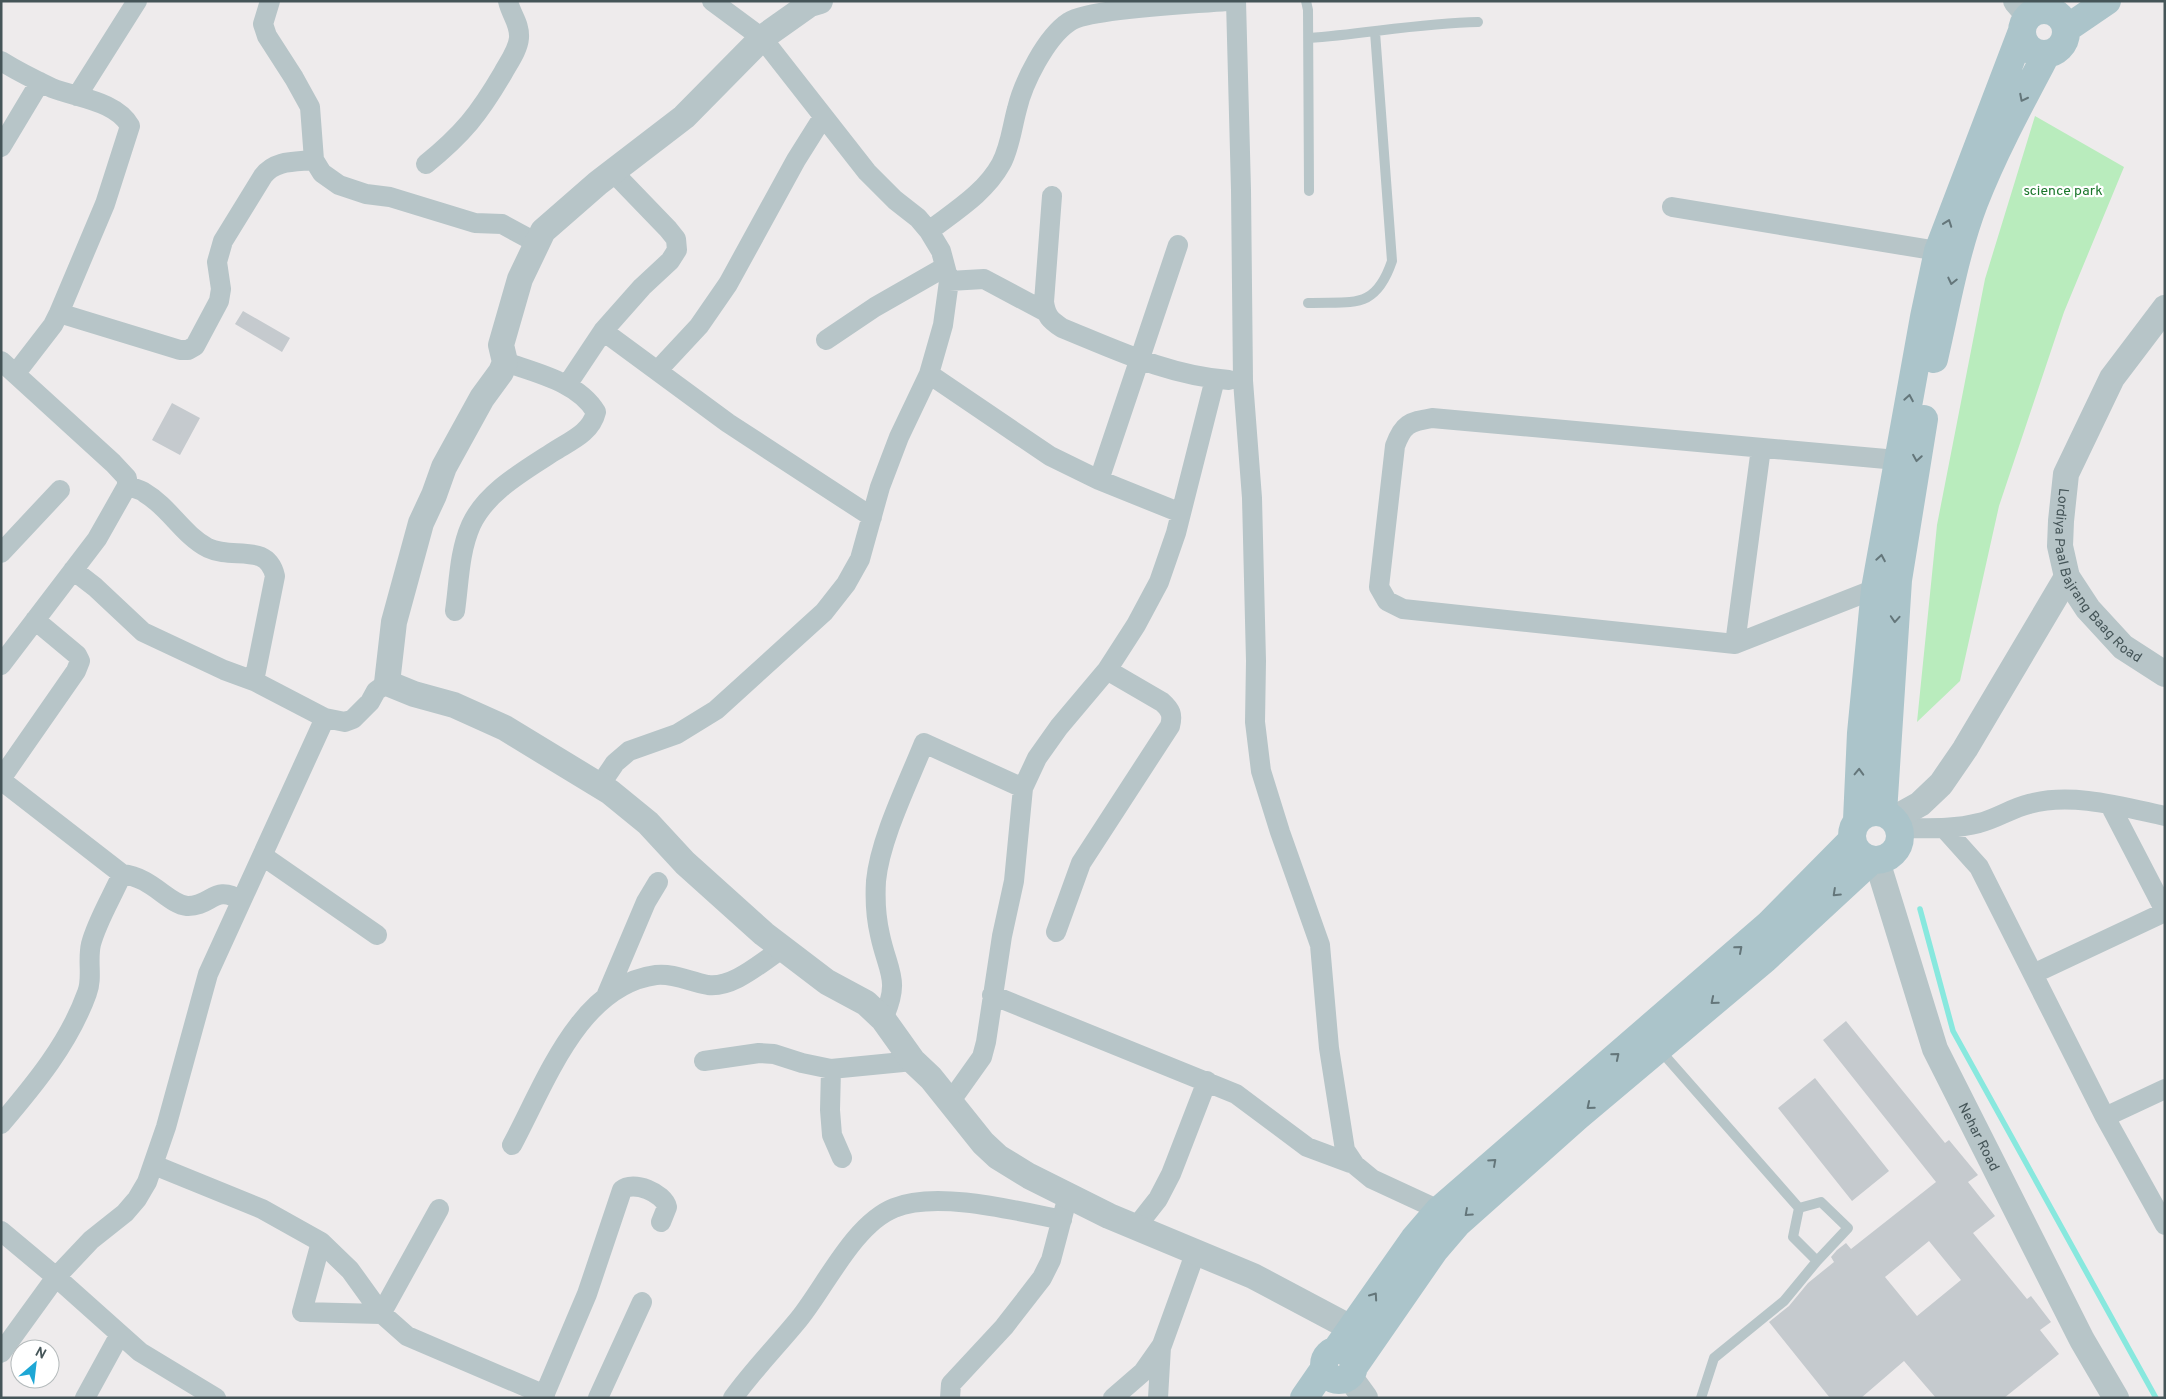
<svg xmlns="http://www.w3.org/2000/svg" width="2166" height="1399" font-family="Overpass,sans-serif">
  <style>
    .green { fill: #b9ecbd }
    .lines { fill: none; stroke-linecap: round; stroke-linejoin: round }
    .stream { stroke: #88e8de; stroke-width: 5.5 }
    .building { fill: #c5cace; fill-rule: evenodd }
    .service { stroke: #b7c5c8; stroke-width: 10 }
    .minor { stroke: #b7c5c8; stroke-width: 20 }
    .tertiary { stroke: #b7c5c8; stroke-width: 26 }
    .primary { stroke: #abc4ca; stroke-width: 28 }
    .oneway { stroke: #64767a }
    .labels { text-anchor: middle; stroke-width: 4.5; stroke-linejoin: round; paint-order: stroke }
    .park-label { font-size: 14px; fill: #19762a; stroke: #fff }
    .street-label { font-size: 14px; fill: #455558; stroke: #fff }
  </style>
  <rect width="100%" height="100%" fill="#eeebec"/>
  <path class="green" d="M2035,116L2124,167L2064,312L1999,506L1960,681L1917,722L1937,525L1985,279Z"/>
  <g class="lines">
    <path class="stream" d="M1920,909L1953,1031L2156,1398"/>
  </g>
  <path class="building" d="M243,311L290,338L282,352L235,324Z
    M172,403L200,418L180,455L152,440Z
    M1846,1021L1945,1143L1949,1140L1978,1175L1968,1182L1995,1216L1973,1233L2027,1299L2031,1296L2051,1322L2040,1330L2059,1354L2004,1398H1936L1904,1361L1861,1398H1830L1769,1322L1789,1306L1808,1283L1834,1262L1831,1257L1837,1250L1846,1243L1851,1249L1936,1182L1823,1040ZM1929,1241L1961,1280L1917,1316L1885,1277Z
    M1815,1078L1889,1171L1852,1201L1778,1108Z"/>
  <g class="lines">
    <path class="service" d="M1306,1L1308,10L1309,191
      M1309,38C1365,34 1421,23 1478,22
      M1308,303C1353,301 1375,311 1392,261L1375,32
      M1659,1049L1799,1208L1821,1202L1848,1228L1817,1261L1793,1237L1799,1208
      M1701,1398L1714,1358L1784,1301L1817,1261"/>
    <path class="minor" d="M270,1L263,24L267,36L294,78L310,107L314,160L322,173L339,185L366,194L390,197L475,223L502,224L537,243
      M1236,1L1241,190L1243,381L1252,498L1256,661L1255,722L1261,771L1280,832L1320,945L1329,1048L1345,1150L1355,1165L1372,1179L1439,1210
      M1,61C17,71 35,80 52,88C77,98 116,101 130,126L105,204L59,313L53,325L16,373
      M77,96L137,1
      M1,147L40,82
      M426,164C463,134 479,114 503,73C509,62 518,50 519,38C520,23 511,15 508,1
      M1052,196L1044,302C1046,316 1050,320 1062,328C1116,350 1170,376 1229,380
      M1672,207L1938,251
      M929,231C955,211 985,193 1001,164C1010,148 1012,127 1017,109C1023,83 1046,37 1069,22C1089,8 1196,4 1226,1
      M949,281L984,279L1046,312
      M59,313L180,350H188L195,346L219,301L221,289L217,262L223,241L263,176C275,160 295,162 314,160
      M603,331L728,423L872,517
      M826,340L875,307L945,267
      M1,361L113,463L127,478V486L97,539L1,665
      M658,370L699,326L728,284L796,160L823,117
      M929,374L1050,456L1099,480L1181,513
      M567,385L603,331L642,287L670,261L677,250L676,239L668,229L613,172
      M1099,480L1178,245
      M127,486C133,488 140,489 145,493C169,507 183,535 208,548C233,560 267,542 275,576L254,681
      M1,553L60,490
      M73,570L95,587L143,632L224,670L254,681L325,718L345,722L353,719L370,702L376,691L387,683
      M1875,589L1735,644L1403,609L1387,601L1379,587L1395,446C1403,424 1409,422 1432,418L1897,460
      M455,611C459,583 459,552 471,525C486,492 524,471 553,452C570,441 591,433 596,412C578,382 536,373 505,362
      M1735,644L1761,448
      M2,781L122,874C152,877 168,904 187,906C211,907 215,883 241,901
      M1,782L5,773L76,671L80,661L77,655L35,620
      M600,785L615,763L629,751L677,734L716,710L824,612L846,584L860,559L880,487L899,437L929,374L943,325L949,281L941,251L929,231L918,218L895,200L867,172L762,38L712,1
      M2110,805L2165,911
      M1899,828C1925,828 1953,830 1979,823C1996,819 2012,808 2029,804C2072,792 2123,807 2165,816
      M1944,828L1979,867L2105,1117L2165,1225
      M263,856L377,935
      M1056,932L1081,863L1170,726C1173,715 1171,710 1162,702L1107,670
      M2033,974L2165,912
      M607,994L646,902L658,882
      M992,995L1236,1094L1307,1147L1350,1163L1347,1156
      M883,1019C901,979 888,973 880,935C876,918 875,898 876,881C880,839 908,783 924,743L1023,788
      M704,1061L759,1053L774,1054L802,1063L831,1069L913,1061
      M831,1069L830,1110L832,1135L842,1158
      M950,1102L982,1057L986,1042L1002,936L1014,881L1023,788L1037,758L1059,727L1107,670L1136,625L1159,582L1176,533L1215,379
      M2105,1117L2165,1089
      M1,1124C35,1084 69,1043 87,993C93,978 87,961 91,944C97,921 112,897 122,874
      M512,1145C545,1084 579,985 656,975C674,973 690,982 708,985C734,988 761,962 782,949
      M154,1165L262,1209L321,1242L350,1270L381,1313L407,1336L545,1395
      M1136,1227L1158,1199L1171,1174L1207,1081
      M1,1231L56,1277L91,1240L125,1213L137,1199L147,1182L166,1127L208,974L325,718
      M321,1242L302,1312L381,1314L439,1209
      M1,1353L56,1277L140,1352L216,1398
      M85,1398L119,1336
      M543,1398L587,1294L622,1190C633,1180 664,1193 667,1207L661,1222
      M598,1398L642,1302
      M733,1398C753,1370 777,1346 799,1319C825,1287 854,1224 894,1208C937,1190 1017,1211 1062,1220
      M950,1398L951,1384L1004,1327L1042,1278L1051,1260L1065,1207
      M1113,1398L1143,1372L1162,1345L1196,1251
      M1158,1398L1161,1347"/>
    <g class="tertiary">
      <path d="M820,1L810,4L762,38L684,117L598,183L543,231L520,279L501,345L505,362L501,372L482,398L444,467L434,495L421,523L394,622L387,683L414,694L454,705L505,728L610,792L648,823L685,863L764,934L827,982L866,1003L883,1019L913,1061L931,1078L983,1143L998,1157L1029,1176L1109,1216L1253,1276L1351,1328"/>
      <path d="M2016,1L2029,16"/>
      <path id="s1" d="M2165,308L2112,378L2066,474L2061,521L2060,546L2067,577L2088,609L2123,647L2165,674"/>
      <path d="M1893,819L1920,804L1941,784L1965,749L2067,577"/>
      <path id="s2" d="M1877,861L1935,1049L2082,1340L2116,1398"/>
      <path d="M1349,1376L1365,1398"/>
    </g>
    <path class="primary" d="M2022 32a22 22 0 1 1 44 0a22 22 0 1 1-44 0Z
      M2066,29L2107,1
      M1934,359C1946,307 1955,253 1974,203C1994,152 2020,104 2046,55
      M1852 836a24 24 0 1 1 48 0a24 24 0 1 1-48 0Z
      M1883,813L1898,580L1924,419
      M1857,820L1861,733L1875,589L1924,317L1938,251L2022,31
      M1336,1350L1414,1239L1439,1210L1769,924L1852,840
      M1324 1365a15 15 0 1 1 30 0a15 15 0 1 1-30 0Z
      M1353,1368L1434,1251L1458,1223L1577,1117L1765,959L1872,860
      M1304,1398L1324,1369"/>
  </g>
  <defs><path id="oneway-chevron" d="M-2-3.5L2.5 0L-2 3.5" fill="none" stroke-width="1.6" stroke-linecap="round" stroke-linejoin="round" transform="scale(1.25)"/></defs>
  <g class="oneway">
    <use href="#oneway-chevron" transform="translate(2023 98) rotate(117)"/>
    <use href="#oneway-chevron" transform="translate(1948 223) rotate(-70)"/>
    <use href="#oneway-chevron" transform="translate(1952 281) rotate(103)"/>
    <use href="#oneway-chevron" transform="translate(1909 398) rotate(-80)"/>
    <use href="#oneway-chevron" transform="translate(1917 458) rotate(99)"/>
    <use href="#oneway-chevron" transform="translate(1881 558) rotate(-80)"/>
    <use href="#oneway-chevron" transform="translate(1895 619) rotate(94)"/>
    <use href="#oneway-chevron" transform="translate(1859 772) rotate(-88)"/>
    <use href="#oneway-chevron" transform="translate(1836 893) rotate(137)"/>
    <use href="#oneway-chevron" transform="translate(1739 949) rotate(-41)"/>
    <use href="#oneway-chevron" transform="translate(1714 1001) rotate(140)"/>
    <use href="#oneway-chevron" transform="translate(1616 1056) rotate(-40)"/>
    <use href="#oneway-chevron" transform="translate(1590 1106) rotate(140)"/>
    <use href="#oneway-chevron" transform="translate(1493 1162) rotate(-42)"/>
    <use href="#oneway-chevron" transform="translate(1468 1213) rotate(138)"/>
    <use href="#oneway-chevron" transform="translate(1374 1296) rotate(-55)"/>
  </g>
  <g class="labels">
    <g class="park-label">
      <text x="2063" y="195">science park</text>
    </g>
    <g class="street-label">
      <text dy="5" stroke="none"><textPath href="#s1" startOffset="309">Lordiya Paal Bajrang Baag Road</textPath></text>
      <text dy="5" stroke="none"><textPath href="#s2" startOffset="295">Nehar Road</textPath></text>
    </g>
  </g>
  <rect width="2166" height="1399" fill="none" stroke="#455558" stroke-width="5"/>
  <g transform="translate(35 1364) rotate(28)"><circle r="24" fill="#ffffff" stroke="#b5bbbc"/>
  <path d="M0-4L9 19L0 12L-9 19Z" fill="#1ea7d5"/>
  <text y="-8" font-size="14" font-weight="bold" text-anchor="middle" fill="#455558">N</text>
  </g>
</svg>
